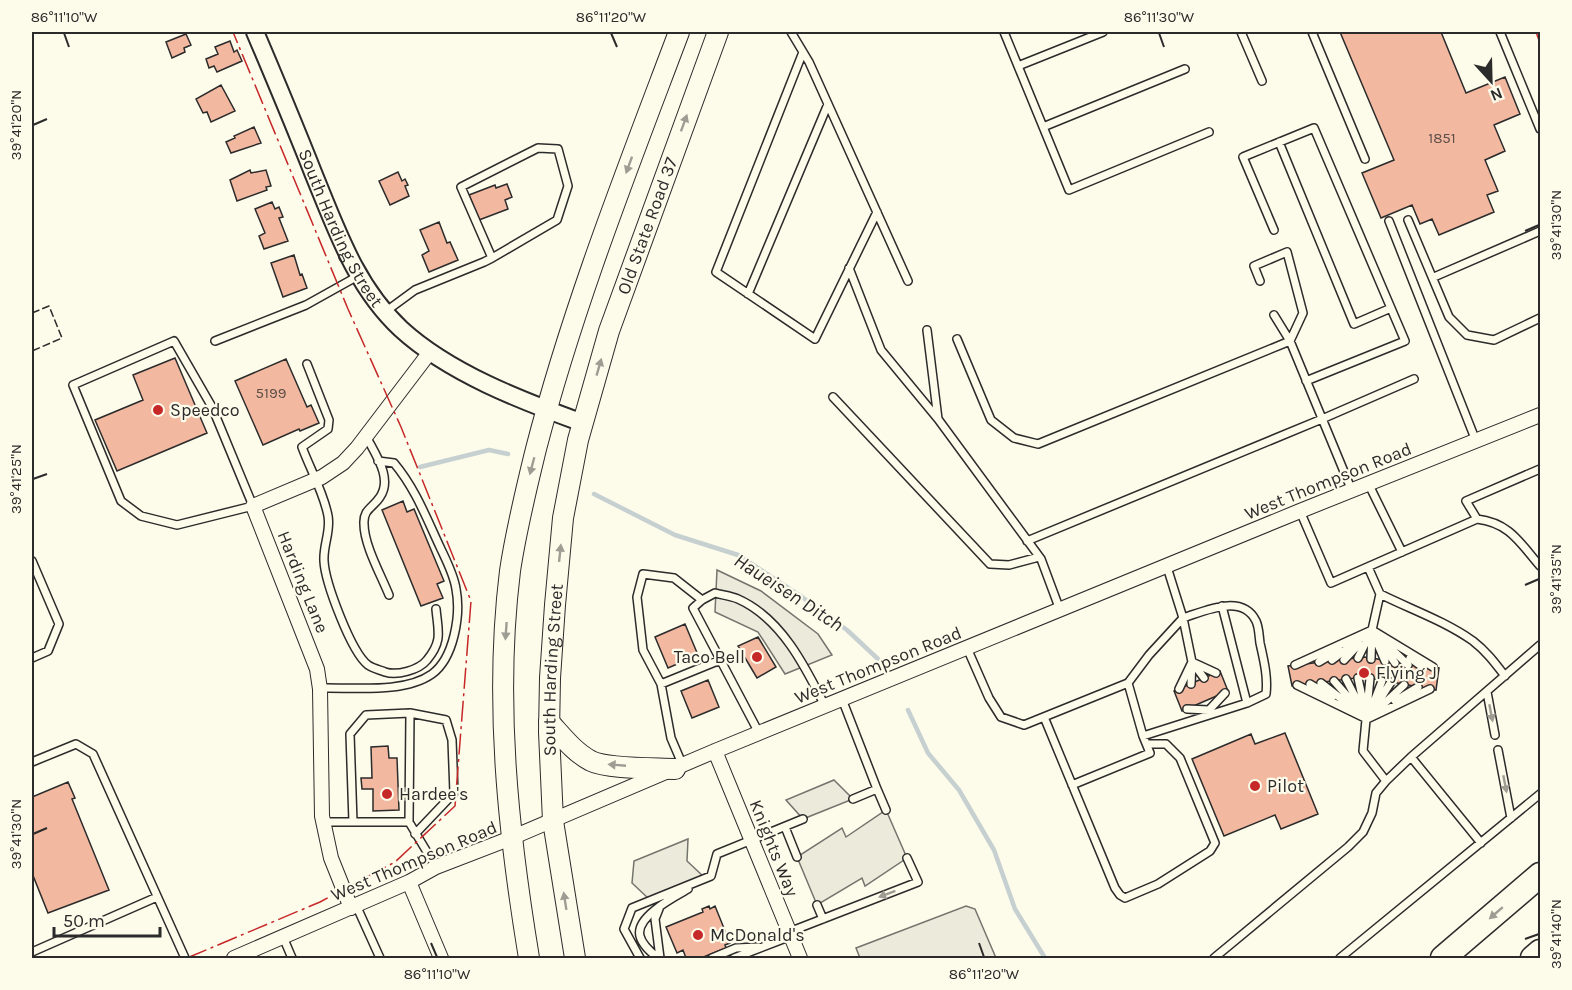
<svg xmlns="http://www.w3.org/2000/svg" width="1572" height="990" font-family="Karla,sans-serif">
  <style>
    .parking { fill: #eceadb; stroke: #74746e; stroke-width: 1.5 }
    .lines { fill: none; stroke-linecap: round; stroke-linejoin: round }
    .stream { stroke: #c7d0d0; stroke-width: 4.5 }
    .building { fill: #f2b8a0; stroke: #2b2b2b; stroke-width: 1.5 }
    .service-casing { stroke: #2b2b2b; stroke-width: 10 }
    .minor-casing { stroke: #2b2b2b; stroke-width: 16 }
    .tertiary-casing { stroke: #2b2b2b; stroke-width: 20 }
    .primary-casing { stroke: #2b2b2b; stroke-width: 22 }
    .motorway-casing { stroke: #2b2b2b; stroke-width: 27 }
    .service { stroke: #fdfbea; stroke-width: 7 }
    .minor { stroke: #fdfbea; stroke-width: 14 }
    .tertiary { stroke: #fdfbea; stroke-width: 16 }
    .primary { stroke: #fdfbea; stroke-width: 20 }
    .motorway { stroke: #fdfbea; stroke-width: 24 }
    .fence { stroke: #2b2b2b; stroke-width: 1.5; stroke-dasharray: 8 3; stroke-linecap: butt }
    .power { stroke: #c62828; stroke-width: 1.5; stroke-dasharray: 21 4.5 3 4.5; stroke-linecap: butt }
    .oneway { fill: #9e9d94 }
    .ticks { fill: none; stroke: #2b2b2b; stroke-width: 2 }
    .poi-dot { fill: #c62828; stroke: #fdfbea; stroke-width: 2 }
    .labels { text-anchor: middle; stroke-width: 4.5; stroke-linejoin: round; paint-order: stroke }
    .number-label { font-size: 15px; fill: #5d4e48 }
    .street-label { font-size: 18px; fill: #2b2b2b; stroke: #fdfbea }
    .poi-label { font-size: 18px; fill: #2b2b2b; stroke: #fdfbea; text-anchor: start }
    .water-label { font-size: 20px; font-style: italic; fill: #2b2b2b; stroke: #fdfbea }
    .neatline { fill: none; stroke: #2b2b2b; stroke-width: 2 }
    .ticks-label { font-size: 15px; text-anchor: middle; fill: #2b2b2b }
  </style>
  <rect width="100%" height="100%" fill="#fdfbea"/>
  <path class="parking" d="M717,570L761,591L818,634L832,655L785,674L758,632L715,612Z
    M834,780L853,799L803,819L786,800Z
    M886,810L907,858L865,886L862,878L817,905L797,857L842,828L846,837Z
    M688,839L687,861L705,878L650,900L632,883L634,861Z
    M966,906L975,909L996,958H860L856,948Z"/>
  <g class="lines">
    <path class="stream" d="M420,467L489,450L508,454
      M594,494L675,535L738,555L802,597L847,630L878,659
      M908,710L928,753L959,790L994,850L1015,909L1045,958"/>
  </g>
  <path class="building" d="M1340,32H1441L1466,93L1505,77L1520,114L1494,125L1505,151L1485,160L1498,191L1487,195L1494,212L1439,235L1432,219L1420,224L1412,205L1381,218L1362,173L1394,160Z
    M186,34L191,45L184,48L185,52L172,58L166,42Z
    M230,41L234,52L237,50L242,61L217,72L214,66L209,68L206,59L218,54L215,47Z
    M221,85L235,111L211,122L207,112L203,113L196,99Z
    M254,127L261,143L231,153L226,142L235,138L234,136Z
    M250,170L251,173L266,170L271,186L266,187L267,190L237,201L230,180Z
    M398,172L402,181L405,179L408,185L405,186L409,196L390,205L379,181Z
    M507,184L512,197L505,200L508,209L479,220L469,195L495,185L496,188Z
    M272,202L275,209L279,207L283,217L279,218L288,241L264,249L259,236L265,233L255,209Z
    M439,222L447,243L450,242L458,260L429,272L422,255L429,251L420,230Z
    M294,255L300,275L302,274L307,288L283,297L271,263Z
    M175,358L207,433L117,471L95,420L143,400L133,375Z
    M286,359L307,407L311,405L319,423L300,431L299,429L263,445L235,381Z
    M403,501L407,512L414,509L444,581L437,584L443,598L421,606L382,510Z
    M685,624L698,655L668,668L655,637Z
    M758,637L776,667L757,678L738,646Z
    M1364,657L1439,668L1436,690L1364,677L1292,686L1288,666Z
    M1220,671L1228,691L1182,711L1174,691Z
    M708,680L719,707L692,718L681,691Z
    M1285,733L1318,814L1281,829L1275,815L1224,836L1192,759L1251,734L1255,744Z
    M388,746L389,758H397L399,810L373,811V789H362L361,778H372L371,747Z
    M68,782L75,798L72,799L109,890L48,913L32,873V797Z
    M709,906L710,909L715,906L730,943L725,945L726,948L701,958H686L683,950L677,953L666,927L703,912L702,909Z"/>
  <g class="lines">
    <defs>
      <path id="service" d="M791,32L809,62L908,281
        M1004,32L1069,190L1209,132
        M1241,32L1262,81
        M1312,32L1365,159
        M1500,32L1540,129
        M803,52L716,272L815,339L877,212
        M1018,66L1103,32
        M1043,127L1185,69
        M1279,142L1354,324L1391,308
        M1408,220L1449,317L1467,335L1494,340L1540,318
        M1389,221L1476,441
        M1274,230L1243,157L1314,128L1405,341L1306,381
        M849,268L881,350L938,419
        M1434,277L1540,231
        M1260,281L1254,266L1287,252L1303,313L1290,341L1274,315
        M748,294L828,104
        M385,312L415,290L484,262L492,258L557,220L568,186L558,149L538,148L461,187L492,258
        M927,330L938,419L1041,559L1060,610
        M957,339L991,420L1014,438L1038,444L1290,341L1352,491
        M174,341L212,407L253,506L177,525L141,516L121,501L73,385Z
        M215,341L306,305L358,276
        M307,364L329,420L328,429L302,447C310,469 324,493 328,516C331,531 323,545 324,561C325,582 351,652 368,665C372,668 380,670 385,672C397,676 419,670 427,660C443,641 438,631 436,609
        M833,397L990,564L1009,565L1039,557
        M366,436C375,454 393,478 380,497C373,508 363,509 364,524C364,545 381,575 389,595
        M1369,485L1402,552
        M1300,511L1331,583L1477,519C1510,523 1520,543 1540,566
        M1477,519L1466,501L1540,469
        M1027,541L1322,419L1414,379
        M32,561L59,624L48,651L32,658
        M1368,567L1380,594C1410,609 1445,621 1473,641C1486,651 1495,663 1505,676
        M1222,606L1247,703
        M1373,633L1385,661
        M1382,644L1395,663
        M967,648L989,698L1001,717L1024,725L1128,683L1149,655L1183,618L1167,567
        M1358,658L1372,630
        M1410,658L1421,666
        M1371,659L1372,632
        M1332,660L1361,638
        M1344,660L1359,644
        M1319,662L1339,650
        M1295,665L1372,630L1380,594
        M1408,665L1372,630L1433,667
        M1358,678L1365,711
        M1370,678L1363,751L1386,781
        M1346,679L1361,708
        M1334,681L1365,716
        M1321,683L1353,708
        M661,684L643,650L637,597L643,574L674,578L702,600
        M1191,684L1192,662L1204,678
        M1310,684L1332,697
        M1297,685L1367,719L1430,689
        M320,688C353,687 404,694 432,674C454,658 461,615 456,589C454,575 446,560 440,547C426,517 415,488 394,463L378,461
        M1179,689L1191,664
        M1487,692L1495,735
        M842,699L877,789L853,799
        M1395,701L1418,687
        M1375,707L1391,682
        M1187,709L1209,710L1225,693
        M1370,712L1382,681
        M410,713L446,720L452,740L454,793L415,834
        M1373,714L1404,685
        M1044,717L1115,888L1120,895L1125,898L1158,884L1210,851L1215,843L1180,758L1166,744H1147
        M759,733L693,608L702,600L715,593C722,595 731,596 738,599C781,618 805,666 825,706
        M1143,736L1247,703L1266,694C1268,677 1264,661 1260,643C1259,636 1259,627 1256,621C1242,593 1205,611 1183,618L1192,662L1216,673
        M1498,750L1511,818
        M1411,757L1481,843
        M32,762L76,744L93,754L185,958
        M683,766L671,738L661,684L720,660
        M1072,785L1150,753L1143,736L1128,683
        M877,789L886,810
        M323,822H409L436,867
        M353,822L350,734L366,715L410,713L409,822
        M785,827L797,857
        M356,905L380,958
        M817,905L823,919
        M659,909L655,919L660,958
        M789,932L918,882L907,858
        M283,937L292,958
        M32,952L157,897
        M640,958L624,929L632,908L711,876L717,854L803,819
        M658,958C652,953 642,945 640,936C635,917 674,897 688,889
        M712,958L736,948L758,947
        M734,958L791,936
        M1214,958L1348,847L1363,832L1372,813L1376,793L1386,781L1411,757L1540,645
        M1340,958L1540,794"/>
      <path id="minor" d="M715,751L800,958
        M409,882L441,958
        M351,908L331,858L322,816L320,689L317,669L253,506L322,477L343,463L357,448L430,352
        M234,958L409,882L436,867L511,838L715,751L1300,511L1540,415"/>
      <g id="tertiary">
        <path id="s1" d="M255,32C275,79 295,127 314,175C337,231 356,287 401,329C449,373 522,401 583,423"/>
      </g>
      <g id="primary">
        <path d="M549,722C562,736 574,752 591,761C607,769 655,768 675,769"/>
        <path d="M529,958C508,831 494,700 510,571C516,530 526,490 536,449C573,306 627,170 679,32"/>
        <path id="s2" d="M575,958L553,821L549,732L550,678L555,605L563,518L578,440L609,331L718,32"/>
      </g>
      <path id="motorway" d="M1443,958L1540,875
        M1533,958L1540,952"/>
    </defs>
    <use href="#service" class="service-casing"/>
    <use href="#minor" class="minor-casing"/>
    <use href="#tertiary" class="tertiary-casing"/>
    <use href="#primary" class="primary-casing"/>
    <use href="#motorway" class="motorway-casing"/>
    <use href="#service" class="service"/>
    <use href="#minor" class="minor"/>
    <use href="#tertiary" class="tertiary"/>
    <use href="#primary" class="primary"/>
    <use href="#motorway" class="motorway"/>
    <path class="fence" d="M32,313L49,306L62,338L32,351"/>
    <path class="power" d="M1536,32L1540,43
      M187,958L320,902L395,862L455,806L471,601L401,427L348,309L233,32"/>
  </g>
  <defs><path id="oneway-solid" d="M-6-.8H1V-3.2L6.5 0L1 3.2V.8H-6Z" transform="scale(1.5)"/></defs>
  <g class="oneway">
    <use href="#oneway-solid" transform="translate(684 123) rotate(-70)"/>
    <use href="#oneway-solid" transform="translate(629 165) rotate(110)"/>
    <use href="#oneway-solid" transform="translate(599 367) rotate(-74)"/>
    <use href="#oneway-solid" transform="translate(532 466) rotate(105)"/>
    <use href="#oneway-solid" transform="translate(560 553) rotate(-84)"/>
    <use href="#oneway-solid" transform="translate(506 631) rotate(94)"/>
    <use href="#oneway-solid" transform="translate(1491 713) rotate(79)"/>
    <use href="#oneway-solid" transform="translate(617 765) rotate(-175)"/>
    <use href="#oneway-solid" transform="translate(1505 784) rotate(79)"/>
    <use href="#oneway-solid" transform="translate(887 894) rotate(159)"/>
    <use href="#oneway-solid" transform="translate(565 901) rotate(-99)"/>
    <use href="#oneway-solid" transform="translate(1496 913) rotate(139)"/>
  </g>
  <path class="ticks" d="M64,33L69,47M611,33L617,47M1159,33L1164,47M33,125L47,119M1525,231L1539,225M33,479L47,474M1525,585L1539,579M33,834L47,828M1525,939L1539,934M431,943L437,957M979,943L984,957"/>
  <g class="poi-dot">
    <circle cx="158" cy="410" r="6"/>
    <circle cx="757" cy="657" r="6"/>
    <circle cx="1364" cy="673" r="6"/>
    <circle cx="1255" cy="786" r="6"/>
    <circle cx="387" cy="794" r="6"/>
    <circle cx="698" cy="935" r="6"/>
  </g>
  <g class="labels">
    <g class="number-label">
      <text x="1442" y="143">1851</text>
      <text x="271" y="398">5199</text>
    </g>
    <g class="street-label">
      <text dy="6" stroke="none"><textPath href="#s1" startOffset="214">South Harding Street</textPath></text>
      <text dy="6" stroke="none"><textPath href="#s2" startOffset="747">Old State Road 37</textPath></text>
      <text transform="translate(1328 481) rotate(-22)" y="6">West Thompson Road</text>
      <text transform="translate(303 582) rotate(68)" y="6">Harding Lane</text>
      <text transform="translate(878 665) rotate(-22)" y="6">West Thompson Road</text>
      <text dy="6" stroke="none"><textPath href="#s2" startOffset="290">South Harding Street</textPath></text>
      <text transform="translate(774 848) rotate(68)" y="6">Knights Way</text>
      <text transform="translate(414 861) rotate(-23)" y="6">West Thompson Road</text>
    </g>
    <g class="poi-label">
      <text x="170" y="416">Speedco</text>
      <text x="745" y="663" text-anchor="end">Taco Bell</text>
      <text x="1376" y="679">Flying J</text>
      <text x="1267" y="792">Pilot</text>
      <text x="399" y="800">Hardee's</text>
      <text x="710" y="941">McDonald's</text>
    </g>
    <g class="water-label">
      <text transform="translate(789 592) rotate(33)" y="7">Haueisen Ditch</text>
    </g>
  </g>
  <rect width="1572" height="990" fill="none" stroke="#fdfbea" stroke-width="66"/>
  <g transform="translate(1491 81) rotate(158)" stroke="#fdfbea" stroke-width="4.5" paint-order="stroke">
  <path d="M0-4.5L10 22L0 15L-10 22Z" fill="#2b2b2b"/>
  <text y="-9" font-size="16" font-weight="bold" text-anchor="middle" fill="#2b2b2b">N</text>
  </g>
  <path d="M54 927v9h106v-9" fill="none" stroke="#2b2b2b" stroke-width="3"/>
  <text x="63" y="927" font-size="18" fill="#2b2b2b" stroke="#fdfbea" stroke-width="4.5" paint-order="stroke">50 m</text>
  <rect x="33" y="33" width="1506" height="924" class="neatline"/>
  <g class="ticks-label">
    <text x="64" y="22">86°11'10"W</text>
    <text x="611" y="22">86°11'20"W</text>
    <text x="1159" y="22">86°11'30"W</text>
    <text transform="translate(16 125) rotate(-90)" y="5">39°41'20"N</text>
    <text transform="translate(1556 225) rotate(-90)" y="5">39°41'30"N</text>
    <text transform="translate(16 479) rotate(-90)" y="5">39°41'25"N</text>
    <text transform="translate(1556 579) rotate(-90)" y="5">39°41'35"N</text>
    <text transform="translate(16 834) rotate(-90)" y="5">39°41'30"N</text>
    <text transform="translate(1556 934) rotate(-90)" y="5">39°41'40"N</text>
    <text x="437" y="979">86°11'10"W</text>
    <text x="984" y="979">86°11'20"W</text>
  </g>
</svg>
